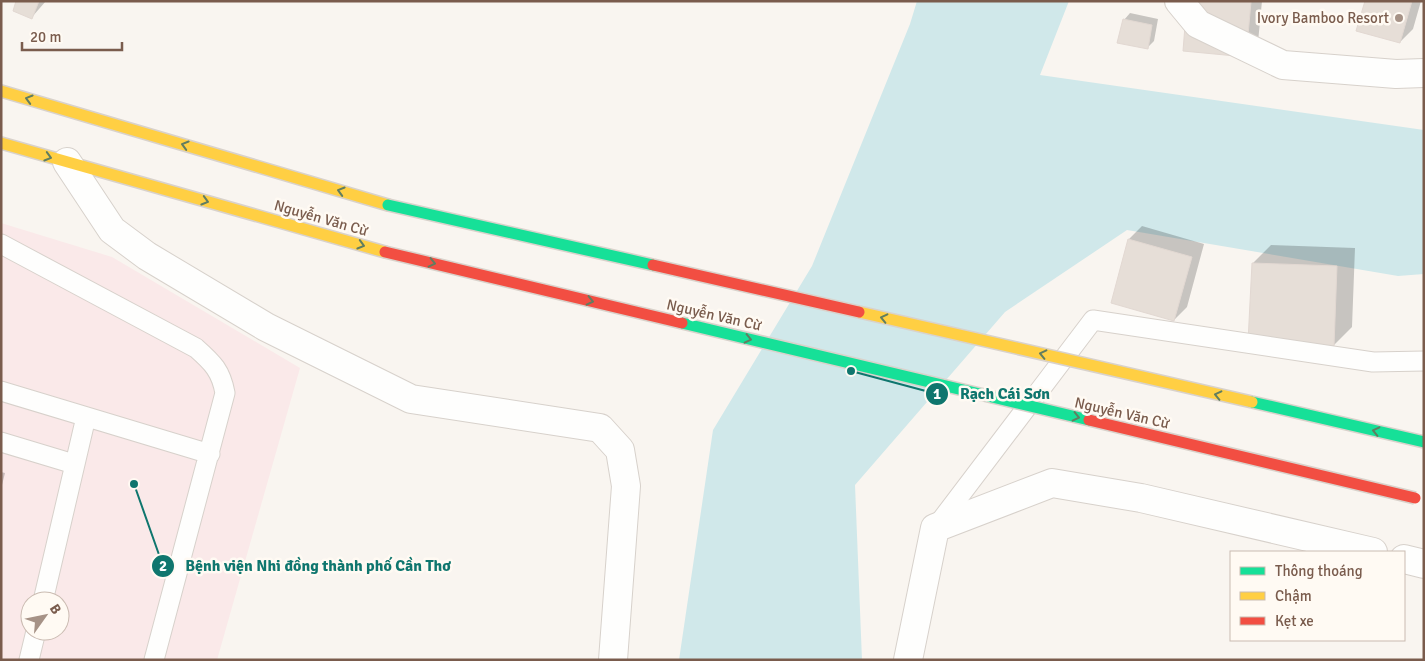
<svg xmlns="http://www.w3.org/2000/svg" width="1425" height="661" font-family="Signika,sans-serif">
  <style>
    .medical { fill: #fae9e9; fill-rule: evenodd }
    .water { fill: #d0e8ea }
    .shadow { fill: #0003 }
    .building { fill: #e6ded7; stroke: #e2d8d2 }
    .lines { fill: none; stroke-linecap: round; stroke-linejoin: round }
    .lane-casing { stroke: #d7d1cb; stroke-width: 21 }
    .street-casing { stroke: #d7d1cb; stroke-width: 30 }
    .slow-casing { stroke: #d9d2cb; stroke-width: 14 }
    .lane { stroke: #fefefd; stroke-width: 19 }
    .street { stroke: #fefefd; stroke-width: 28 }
    .slow { stroke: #ffcf43; stroke-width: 11 }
    .fast-bridge-casing { stroke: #d9d2cb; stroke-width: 14; stroke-linecap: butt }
    .slow-bridge-casing { stroke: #d9d2cb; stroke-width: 14; stroke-linecap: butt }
    .jam-bridge-casing { stroke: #d9d2cb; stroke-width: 14; stroke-linecap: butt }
    .fast-bridge { stroke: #16e098; stroke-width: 11 }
    .slow-bridge { stroke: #ffcf43; stroke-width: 11 }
    .jam-bridge { stroke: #f24e42; stroke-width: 11 }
    .oneway { stroke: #617d60 }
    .poi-dot { fill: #a69286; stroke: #fffaf3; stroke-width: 2 }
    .labels { text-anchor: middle; stroke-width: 5; stroke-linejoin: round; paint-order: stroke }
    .poi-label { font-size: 15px; fill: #7a5c4d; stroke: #fffaf3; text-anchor: end }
    .street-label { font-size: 15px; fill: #7a5c4d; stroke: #fffaf3 }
    .leader { fill: none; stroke: #0f766e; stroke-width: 2 }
    .callout-dot { fill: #0f766e; stroke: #fffaf3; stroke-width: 2 }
    .mark-label { font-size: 15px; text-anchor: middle; font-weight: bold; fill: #fff }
    .callout-label { font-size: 16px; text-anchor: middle; font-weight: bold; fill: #0f766e; stroke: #fffaf3; stroke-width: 5; stroke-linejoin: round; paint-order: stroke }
  </style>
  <rect width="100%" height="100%" fill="#f9f5f0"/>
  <path class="medical" d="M1,223L112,257L300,368L217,660H1ZM30,601H60V631H30Z"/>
  <path class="water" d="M917,1H1069L1040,75L1424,130V274L1398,276L1127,230L1005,312L855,485L862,660H679L713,430L812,266L910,24Z"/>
  <path class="shadow" d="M18,1H46L32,17Z
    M1188,1H1262L1258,42Z
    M1366,1H1421L1413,29L1400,42Z
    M1130,13L1158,19L1154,41L1147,48L1124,20Z
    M1142,226L1204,244L1187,307L1174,320L1129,239Z
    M1271,245L1355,248L1352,327L1334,345L1253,263Z
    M1,472L5,473L1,489Z"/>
  <path class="building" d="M16,1H39L32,19L13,11Z
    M1187,1L1251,2L1246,57L1183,51Z
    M1365,1H1412L1400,43L1356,31Z
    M1123,19L1152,25L1148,49L1117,43Z
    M1128,239L1192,257L1174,321L1111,303Z
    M1252,263L1337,266L1334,346L1248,342Z"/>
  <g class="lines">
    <defs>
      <path id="lane" d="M1,244L196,348C213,363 221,371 225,393L154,660
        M1,391L210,454
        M1,442L74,464
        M936,527L1093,320L1373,362L1424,361
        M43,601L86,417
        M29,660L36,631"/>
      <path id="street" d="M1179,1L1198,24L1283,65L1396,74L1424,73
        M67,162L112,230L147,256L266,327L411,399L600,428L620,450L626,486L613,660
        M1404,559L1424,564
        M908,660L935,528L1052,483L1141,498L1373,552"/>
      <path id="slow" d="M1,91L388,205
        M1,143L385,252"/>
    </defs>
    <use href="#lane" class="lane-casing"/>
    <use href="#street" class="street-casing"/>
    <use href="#slow" class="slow-casing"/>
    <use href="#lane" class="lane"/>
    <use href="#street" class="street"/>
    <use href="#slow" class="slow"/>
    <defs>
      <path id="fast-bridge" d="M388,205L653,265
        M682,323L1089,420
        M1252,402L1424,442"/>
      <path id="slow-bridge" d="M859,312L1252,402"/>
      <path id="jam-bridge" d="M385,252L682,323
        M653,265L859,312
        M1089,420L1415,498"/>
    </defs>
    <use href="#fast-bridge" class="fast-bridge-casing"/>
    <use href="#slow-bridge" class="slow-bridge-casing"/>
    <use href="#jam-bridge" class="jam-bridge-casing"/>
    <use href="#fast-bridge" class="fast-bridge"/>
    <use href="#slow-bridge" class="slow-bridge"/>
    <use href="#jam-bridge" class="jam-bridge"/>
  </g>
  <defs><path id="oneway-chevron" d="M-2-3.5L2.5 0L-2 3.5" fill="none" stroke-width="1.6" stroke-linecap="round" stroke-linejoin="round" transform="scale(1.25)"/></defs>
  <g class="oneway">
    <use href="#oneway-chevron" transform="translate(29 99) rotate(-164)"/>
    <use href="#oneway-chevron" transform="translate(185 145) rotate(-164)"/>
    <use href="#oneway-chevron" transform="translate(48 157) rotate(16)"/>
    <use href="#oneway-chevron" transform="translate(341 191) rotate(-164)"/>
    <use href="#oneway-chevron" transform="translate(205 201) rotate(16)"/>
    <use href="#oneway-chevron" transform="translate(361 245) rotate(16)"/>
    <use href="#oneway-chevron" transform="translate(432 263) rotate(13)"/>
    <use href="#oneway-chevron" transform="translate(590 301) rotate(13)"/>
    <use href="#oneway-chevron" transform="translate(884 318) rotate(-167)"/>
    <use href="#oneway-chevron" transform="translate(748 339) rotate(13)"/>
    <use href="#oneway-chevron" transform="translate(1043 354) rotate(-167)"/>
    <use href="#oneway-chevron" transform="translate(1218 395) rotate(-167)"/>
    <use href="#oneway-chevron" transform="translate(1076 417) rotate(13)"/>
    <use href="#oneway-chevron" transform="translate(1376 431) rotate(-167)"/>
  </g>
  <circle class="poi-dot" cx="1399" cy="18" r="5"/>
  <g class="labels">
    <g class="poi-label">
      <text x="1389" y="23">Ivory Bamboo Resort</text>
    </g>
    <g class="street-label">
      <text transform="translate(321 218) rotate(16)" y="5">Nguyễn Văn Cừ</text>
      <text transform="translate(714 315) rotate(13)" y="5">Nguyễn Văn Cừ</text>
      <text transform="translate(1122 413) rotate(13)" y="5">Nguyễn Văn Cừ</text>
    </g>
  </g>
  <path class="leader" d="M851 371L937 394M134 484L163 566"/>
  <g class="callout-dot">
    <circle cx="851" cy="371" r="5"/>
    <circle cx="134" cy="484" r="5"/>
    <circle cx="937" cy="394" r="12"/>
    <circle cx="163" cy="566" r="12"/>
  </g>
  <g class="mark-label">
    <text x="937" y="399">1</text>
    <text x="163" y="571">2</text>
  </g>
  <g class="callout-label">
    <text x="1005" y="399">Rạch Cái Sơn</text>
    <text x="318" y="571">Bệnh viện Nhi đồng thành phố Cần Thơ</text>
  </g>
  <rect width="1425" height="661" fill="none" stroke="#7a5c4d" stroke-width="5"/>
  <rect x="1230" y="551" width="175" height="90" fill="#fffaf3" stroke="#cabbb1"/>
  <rect x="1240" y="567" width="25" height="8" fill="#16e098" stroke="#cabbb1"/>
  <text x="1275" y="576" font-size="15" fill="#7a5c4d">Thông thoáng</text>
  <rect x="1240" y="592" width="25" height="8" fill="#ffcf43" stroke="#cabbb1"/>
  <text x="1275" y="601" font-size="15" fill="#7a5c4d">Chậm</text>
  <rect x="1240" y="617" width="25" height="8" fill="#f24e42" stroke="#cabbb1"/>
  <text x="1275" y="626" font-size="15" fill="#7a5c4d">Kẹt xe</text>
  <g transform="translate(45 616) rotate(57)"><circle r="24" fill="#fffaf3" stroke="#cabbb1"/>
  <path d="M0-4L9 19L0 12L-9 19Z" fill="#a69286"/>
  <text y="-8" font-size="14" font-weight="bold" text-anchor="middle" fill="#7a5c4d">B</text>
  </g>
  <path d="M22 42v8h100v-8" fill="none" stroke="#7a5c4d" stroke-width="2.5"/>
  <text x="30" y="42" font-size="15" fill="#7a5c4d" stroke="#fffaf3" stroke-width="4" paint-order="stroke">20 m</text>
</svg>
